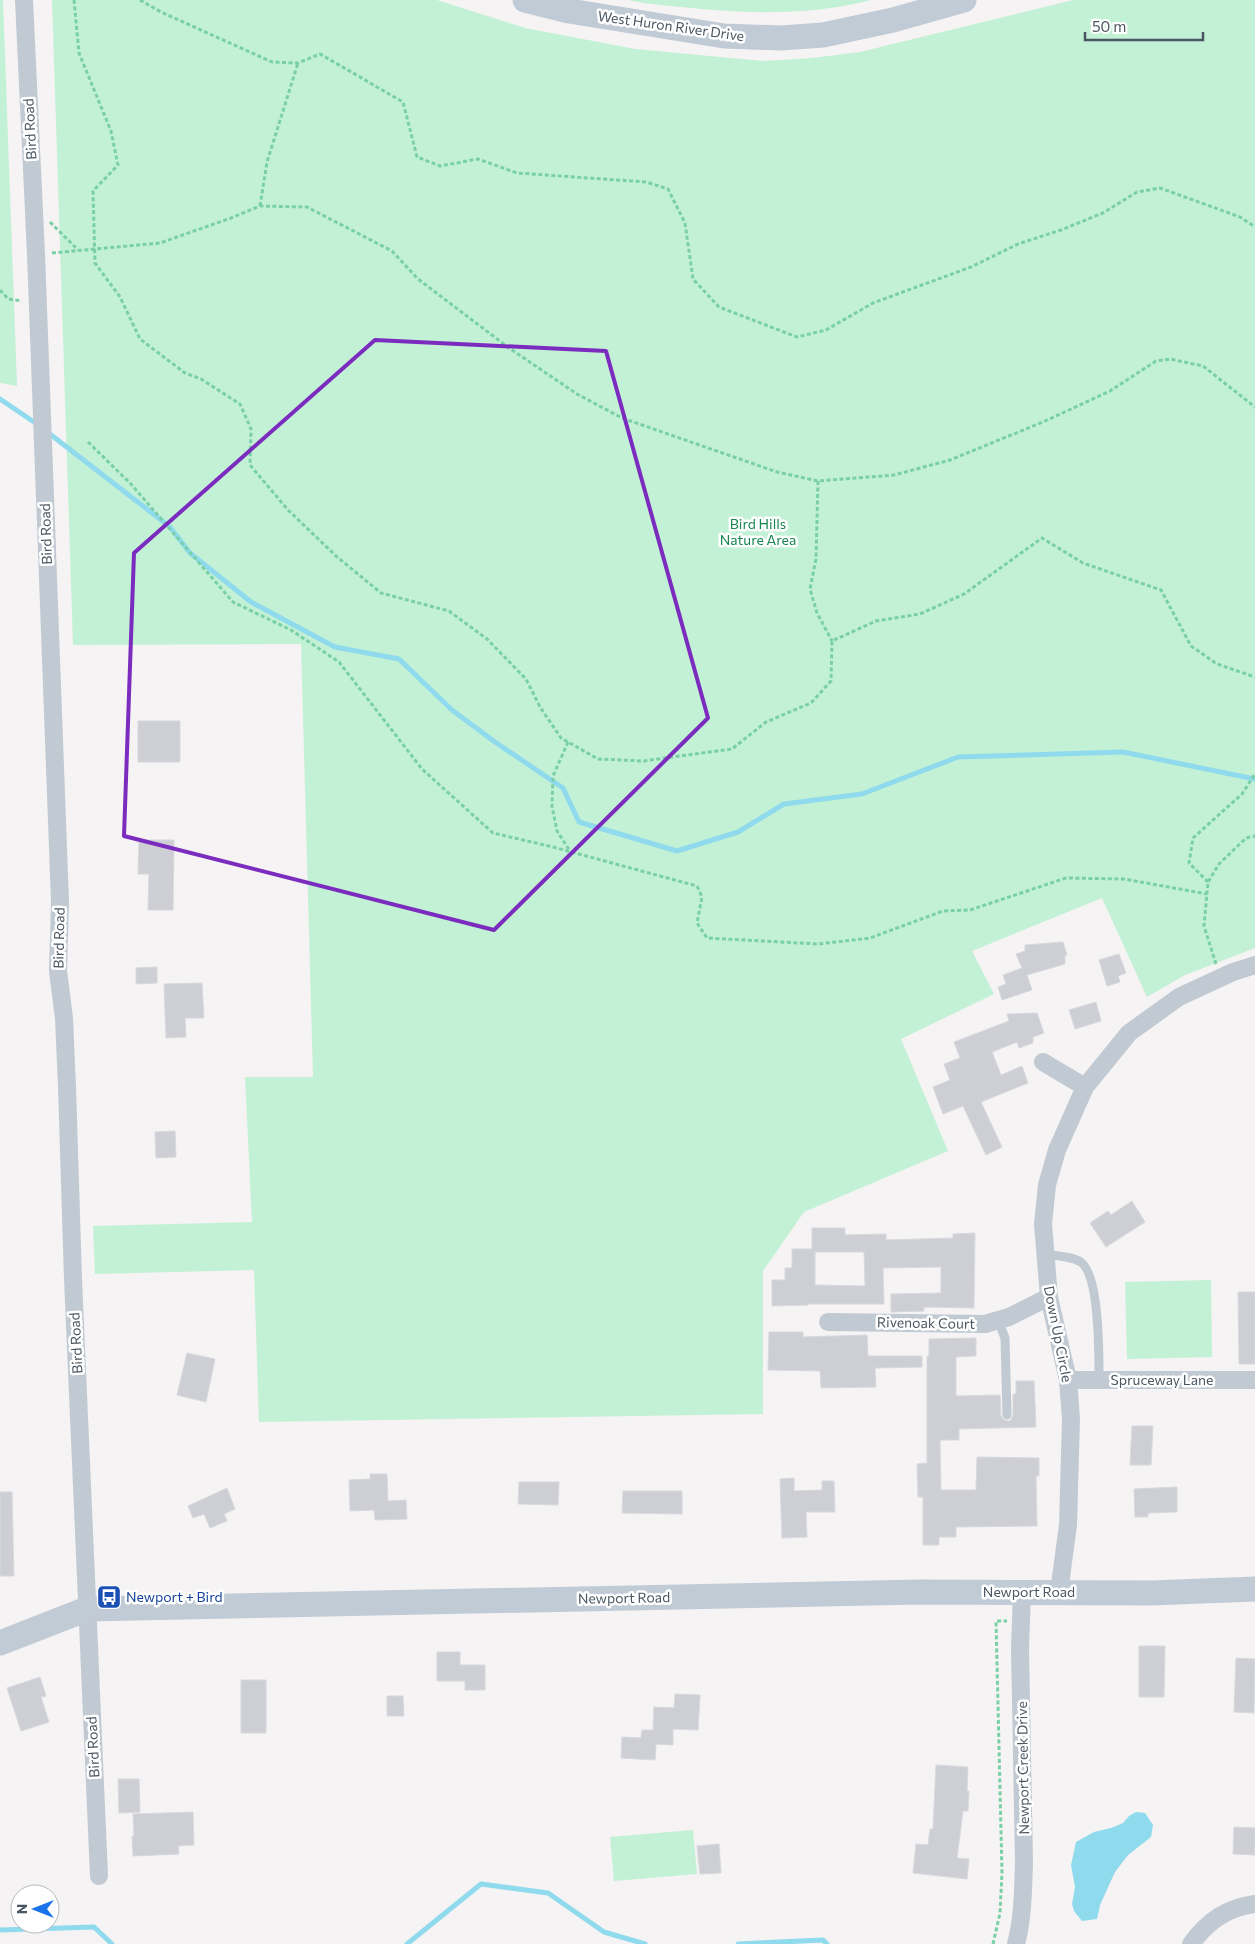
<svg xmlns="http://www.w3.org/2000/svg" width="1255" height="1944" font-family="Commissioner,sans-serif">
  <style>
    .green { fill: #c3f1d5 }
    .water { fill: #90daee }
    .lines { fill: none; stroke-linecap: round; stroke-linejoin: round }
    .stream { stroke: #90daee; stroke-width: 5 }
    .building { fill: #cdcfd5; stroke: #d7d9de; fill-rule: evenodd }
    .path { stroke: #7ad0a6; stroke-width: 3; stroke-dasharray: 4 2.5; stroke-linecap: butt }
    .lane { stroke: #c1cad2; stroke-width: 9 }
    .street { stroke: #c1cad2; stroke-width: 18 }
    .secondary { stroke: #c1cbd6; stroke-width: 25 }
    .marked { fill: none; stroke: #7b2cbf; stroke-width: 4; stroke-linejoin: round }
    .labels { text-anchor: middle; stroke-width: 5; stroke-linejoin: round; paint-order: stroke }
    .street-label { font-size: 14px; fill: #4a5661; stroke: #fff }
    .park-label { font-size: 14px; fill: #17864f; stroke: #fff }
    .transit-label { font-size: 14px; fill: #164399; stroke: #fff; text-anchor: start }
  </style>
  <rect width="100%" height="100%" fill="#f5f3f3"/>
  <path class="green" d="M0,0H3L17,386L0,383Z
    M52,0H437L525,28L635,49L763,61L812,58L860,52L1073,0H1255V948L1185,975L1147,997L1102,898L972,951L994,994L901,1039L948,1151L804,1212L763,1271V1414L259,1422L254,1270L95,1274L93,1226L252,1222L245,1077H313L301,644L73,645Z
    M628,0H871C810,16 744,14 681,7C663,5 645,4 628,0Z
    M1211,1280L1212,1357L1127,1359L1125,1282Z
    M693,1830L697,1874L614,1881L610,1837Z"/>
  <path class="water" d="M1136,1812L1145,1813L1153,1825L1151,1837L1128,1855L1115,1872L1100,1905L1097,1919L1082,1921L1074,1911L1072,1904L1075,1887L1071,1865L1076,1842L1094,1832L1111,1828L1123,1823L1129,1816Z"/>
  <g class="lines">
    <path class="stream" d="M0,399L37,424
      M46,431L170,527L190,553L251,602L335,647L399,659L452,710L495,742L563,788L579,822L677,851L738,832L784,804L862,794L958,757L1123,752L1255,779
      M0,1930L94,1927L112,1944
      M407,1944L481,1884L548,1893L604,1932L645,1944
      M738,1944L823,1940L827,1944"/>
  </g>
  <path class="building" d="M138,721H180V762H138Z
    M139,840H174L173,910H148L149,874H138Z
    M1063,942L1067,955H1065V964L1027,975L1032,990L1002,1000L998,987L1006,984L1003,975L1022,968L1016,954L1025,951V945Z
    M1119,954L1126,973L1118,976L1120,982L1107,986L1099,960Z
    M157,967V983L136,984V968Z
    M202,983L204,1018H185L186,1037L166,1038L164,984Z
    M1096,1002L1101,1021L1075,1029L1069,1010Z
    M1037,1013L1044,1033L1033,1037V1043L1019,1048L1017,1042L992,1052L1001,1075L1022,1066L1028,1083L981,1102L1002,1147L986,1155L963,1106L943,1114L933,1087L950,1080L944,1064L960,1058L954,1042L1009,1021L1007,1014Z
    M175,1131L176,1157L156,1158L155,1132Z
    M1132,1201L1145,1222L1106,1247L1090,1223L1108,1211L1111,1215Z
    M812,1228H845V1235L886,1234V1240L953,1238V1234L975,1233L974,1308L924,1307V1311L891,1312V1294L941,1293V1267L883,1268L884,1304H808V1305L772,1306V1280H785V1268H792V1249H812ZM815,1252H864L865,1286L815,1285Z
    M1238,1292H1255V1364H1239Z
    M769,1332H803V1337L867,1335L868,1356H922V1367L875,1368L876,1387L821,1388L820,1371L768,1370Z
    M976,1338V1356L956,1357V1396L1000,1395L1001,1416L1004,1420L1008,1421L1011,1420L1013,1415V1394H1016V1381H1034L1036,1427L959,1429V1440H940L941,1490H976L977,1457L1039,1458V1476H1036L1037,1526L956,1527V1537H939V1545H923V1497H918L917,1464L927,1463V1356H929V1339Z
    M187,1353L215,1359L206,1402L177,1395Z
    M1132,1426H1153L1151,1465H1130Z
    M370,1474H387L388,1501L406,1500L407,1519L375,1520L374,1510L350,1511L349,1480L370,1479Z
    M794,1478V1491L822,1490V1481H834L835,1512H806L807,1537L782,1538L780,1479Z
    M519,1482H559L558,1505L518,1504Z
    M1177,1487V1512L1148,1513V1517H1135L1134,1489Z
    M227,1488L235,1509L224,1514L227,1521L210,1528L204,1514L193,1518L188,1506Z
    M623,1491H682V1514L622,1513Z
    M0,1492H12L14,1576H0Z
    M1139,1646H1165L1164,1697H1139Z
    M437,1652H460V1665H485V1690H465V1681H437Z
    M1236,1658L1255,1659L1254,1713L1234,1712Z
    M40,1677L46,1696L41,1697L49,1722L21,1731L7,1688Z
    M241,1680H266V1733H241Z
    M675,1694L700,1695L698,1730L673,1729V1745L656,1744L655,1760L621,1758L622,1737L641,1738L642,1730H653L654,1707L674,1708Z
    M387,1696H403L404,1716H387Z
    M936,1765L968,1767L967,1791H969L968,1811H963L957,1858L969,1859L967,1879L913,1873L916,1844L928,1845L930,1829H933Z
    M118,1779H139L140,1812L119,1813Z
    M193,1812L194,1845L178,1846L179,1854L133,1856L132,1836H134L133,1814Z
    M1234,1827L1255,1828V1855L1233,1854Z
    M719,1844L721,1873L700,1874L697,1846Z"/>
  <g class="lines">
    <path class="path" d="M74,0L79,53L111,131L118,165L93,191L95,263L120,297L140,339L185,373L201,379L240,404L251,429L250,465L288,510L336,556L381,593L449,611L487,639L526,679L540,707L561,738L598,759L643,761L732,749L766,722L811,703L831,681L832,641L876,621L920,614L964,594L1042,538L1083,563L1161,590L1191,646L1217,664L1255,677
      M140,0L161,12L272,62L298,63L320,54L403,102L417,157L440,166L478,159L517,173L646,182L668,189L685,223L693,279L719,307L797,337L826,330L873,303L971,267L1018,244L1061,230L1103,213L1137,192L1160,188L1240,217L1255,227
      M260,206L267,162L298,63
      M50,222L78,250
      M52,253L160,243L231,218L260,206L307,207L392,251L418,279L509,348L577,394L622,418L777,472L818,481L894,475L950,460L1043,422L1110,391L1156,361L1170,359L1203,366L1255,407
      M0,290L8,299L22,301
      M88,442L130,483L233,602L291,630L339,662L422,769L493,833L553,847L697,886L702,897L697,923L707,938L818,944L870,938L943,911L970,910L1066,878L1124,879L1207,894
      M818,481L816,559L810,589L817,613L832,641
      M568,742L553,776L552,806L557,831L570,851
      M1208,882L1189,863L1193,838L1242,794L1255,774
      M1216,964L1204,926L1208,882L1219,864L1246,838L1255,836
      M993,1944L1000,1913L1002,1873L996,1621H1007"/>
    <path class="lane" d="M1045,1254C1055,1256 1070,1256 1079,1261C1100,1271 1099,1358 1099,1380
      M998,1320L1005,1338L1007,1415"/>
    <path class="street" d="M24,0L36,254L60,902L58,971L64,1018L67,1087L73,1279L99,1876
      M1043,1062L1085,1087
      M828,1322L985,1324L1009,1317L1049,1297
      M1068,1380H1255
      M1059,1592L1068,1525L1071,1419L1068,1380L1049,1297L1043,1224L1047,1185L1057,1150L1085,1087L1129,1033L1179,997L1233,972L1255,965
      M1016,1944C1023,1918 1023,1890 1024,1863L1020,1648L1022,1592
      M1191,1944C1208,1921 1226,1908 1255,1904"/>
    <path class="secondary" d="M525,0L569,11L724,36L781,38L823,35L893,20L964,0
      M0,1643L87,1609L920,1592L1152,1593L1255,1589"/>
  </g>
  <path class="marked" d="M375,340L606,351L708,718L494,930L124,836L134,553Z"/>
  <defs>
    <symbol id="bus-square" viewBox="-11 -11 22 22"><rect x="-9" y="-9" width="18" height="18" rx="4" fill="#1a4fb4" stroke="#fff"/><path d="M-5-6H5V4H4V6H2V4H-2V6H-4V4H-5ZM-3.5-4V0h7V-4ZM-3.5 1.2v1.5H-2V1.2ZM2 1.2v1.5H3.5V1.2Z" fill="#fff"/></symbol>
  </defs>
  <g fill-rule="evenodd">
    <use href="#bus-square" x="95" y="1583" width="28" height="28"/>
  </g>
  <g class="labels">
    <g class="street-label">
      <text transform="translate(671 26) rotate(8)" y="5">West Huron River Drive</text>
      <text transform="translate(30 129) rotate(-93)" y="5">Bird Road</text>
      <text transform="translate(46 534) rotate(-92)" y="5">Bird Road</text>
      <text transform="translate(59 938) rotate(-89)" y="5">Bird Road</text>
      <text transform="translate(926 1323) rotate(1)" y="5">Rivenoak Court</text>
      <text transform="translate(1058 1334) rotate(79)" y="5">Down Up Circle</text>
      <text transform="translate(76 1343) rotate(-93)" y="5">Bird Road</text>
      <text x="1162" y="1385">Spruceway Lane</text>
      <text x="1029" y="1597">Newport Road</text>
      <text transform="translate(624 1598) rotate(-1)" y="5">Newport Road</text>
      <text transform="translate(93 1747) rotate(-93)" y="5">Bird Road</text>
      <text transform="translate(1023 1768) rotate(-91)" y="5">Newport Creek Drive</text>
    </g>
    <g class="park-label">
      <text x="758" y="529">Bird Hills<tspan x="758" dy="16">Nature Area</tspan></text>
    </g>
    <g class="transit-label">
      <text x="126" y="1602">Newport + Bird</text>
    </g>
  </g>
  <g transform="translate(35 1909) rotate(270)"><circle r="24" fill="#ffffff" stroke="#b7bbc0"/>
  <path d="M0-4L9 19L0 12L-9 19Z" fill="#1a73e8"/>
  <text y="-8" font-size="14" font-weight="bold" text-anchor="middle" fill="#4a5661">N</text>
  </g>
  <path d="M1085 32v8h118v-8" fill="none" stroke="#4a5661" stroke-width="2.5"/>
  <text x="1092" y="32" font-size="15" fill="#4a5661" stroke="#ffffff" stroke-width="4" paint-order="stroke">50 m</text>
</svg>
